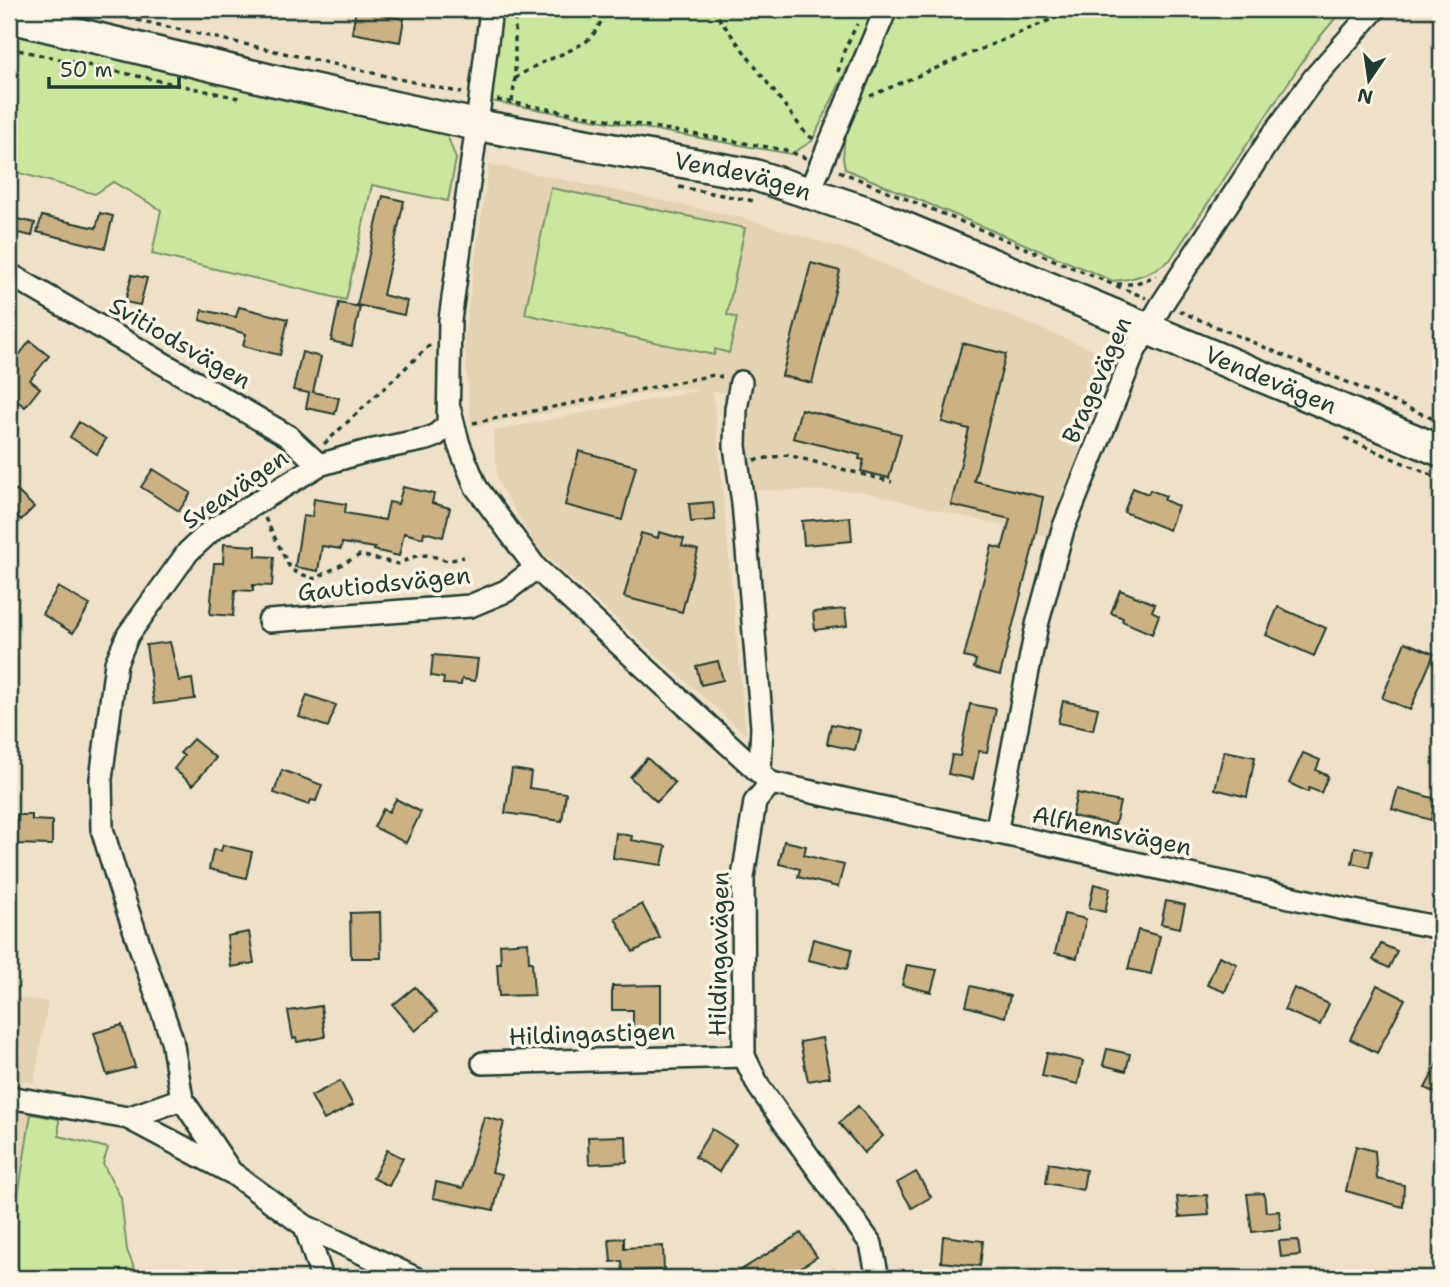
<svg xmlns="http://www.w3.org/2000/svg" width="1450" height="1287" font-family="'Shantell Sans',sans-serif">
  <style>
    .built { fill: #e4d3b2 }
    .green { fill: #cbe79e; stroke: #759269; stroke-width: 2 }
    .building { fill: #ccb182; stroke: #1f3d34; stroke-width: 2 }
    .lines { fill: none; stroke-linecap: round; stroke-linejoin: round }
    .street-casing { stroke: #1f3d34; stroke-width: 26 }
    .secondary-casing { stroke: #1f3d34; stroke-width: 35 }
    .path { stroke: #1f3d34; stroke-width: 3.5; stroke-dasharray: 5 5; stroke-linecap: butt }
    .street { stroke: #fcf5e5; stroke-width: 21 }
    .secondary { stroke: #fcf5e5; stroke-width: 30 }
    .labels { text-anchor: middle; stroke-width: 7; stroke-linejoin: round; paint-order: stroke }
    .street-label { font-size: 24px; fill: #1f3d34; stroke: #fcf5e5 }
  </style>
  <rect width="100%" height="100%" fill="#eee1c7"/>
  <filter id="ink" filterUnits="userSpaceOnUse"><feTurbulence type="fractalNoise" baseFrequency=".0143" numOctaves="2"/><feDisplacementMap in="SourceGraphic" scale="14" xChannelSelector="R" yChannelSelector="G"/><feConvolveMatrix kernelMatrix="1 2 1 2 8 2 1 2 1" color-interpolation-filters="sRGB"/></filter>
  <g filter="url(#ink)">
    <path class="built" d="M489,164L739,217L852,251L1113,358L1048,537L860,491L755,490L745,427L752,395L713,391L746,735L538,549L498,482L493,431L699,390L676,388L471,427L464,337Z
      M9,996L48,1002L34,1083L9,1079Z
      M9,1110L31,1114L9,1253Z"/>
    <path class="green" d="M499,9H876L812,141L791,154L490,101Z
      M896,9H1343L1314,44L1170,260C1151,274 1135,279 1113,281L845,169L843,158L845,128Z
      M9,30L446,132L456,159L448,201L372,185L346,300L152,254L161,210L113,182L95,194L9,170Z
      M551,188L745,228L727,315L737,318L729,353L715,349L714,355L525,314Z
      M31,1114L59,1119V1136L108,1148L103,1164L121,1198L127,1250L138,1278H9V1253Z"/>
    <path class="building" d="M356,9H382L381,15L404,19L400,42L352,33Z
      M383,196L404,201L383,295L407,301L404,315L357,305Z
      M100,213L113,216L105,248L37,232L42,216L96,228Z
      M9,217L35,223L32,236L9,231Z
      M811,263L840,271L812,383L782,376Z
      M132,275L147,278L140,305L125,302Z
      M339,303L360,307L352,346L331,341Z
      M239,307L288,319L280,355L243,346L246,334L200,320L202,310L236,317Z
      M30,341L49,356L30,380L40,388L25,407L9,394V368Z
      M962,343L1006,354L974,481L1043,497L1033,547L1000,675L974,668L976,660L964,657L992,546L1002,549L1010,519L951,505L969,429L942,422Z
      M302,352L321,357L313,392L339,398L335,414L306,408L309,393L293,390Z
      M801,409L901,434L889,478L861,471L864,460L859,459L860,455L793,438Z
      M79,422L106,439L97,454L70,437Z
      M579,451L636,466L622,520L565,505Z
      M153,469L191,493L179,511L141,487Z
      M403,487L434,494L432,503L450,508L443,537L424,532L423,538L404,533L399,556L374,550L375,548L342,543L341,549L322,546L318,571L295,567L303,516L312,517L314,499L346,504L345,513L385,520L389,502L398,504Z
      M1133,488L1148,494L1150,490L1166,496L1164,500L1178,506L1169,530L1124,512Z
      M15,489L34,507L21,520L9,508V496Z
      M713,502L715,520L691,522L689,504Z
      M850,517L852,541L804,545L802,521Z
      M659,532L684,539L682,546L698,550L682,612L624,597L641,533L658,538Z
      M224,544L256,546V556L274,557L272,586L253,585V591L235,590L233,616L210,614L214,563H223Z
      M58,587L90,605L73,633L42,614Z
      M1120,590L1155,604L1152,611L1159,615L1152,634L1122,621L1123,618L1111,613Z
      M1278,607L1326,628L1314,656L1266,635Z
      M845,609L847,626L815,630L813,612Z
      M170,642L179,681L192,679L195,699L154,704L146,645Z
      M1405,642L1434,654L1410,710L1382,698Z
      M433,655L478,659L475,681L462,679L461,685L443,684L444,678L431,676Z
      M718,661L723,680L701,685L696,666Z
      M307,695L336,705L328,727L299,717Z
      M1063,701L1098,708L1093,730L1058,723Z
      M970,704L996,709L987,752L979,751L973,779L948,774L952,755L960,756Z
      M831,724L860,730L855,750L827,744Z
      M193,739L216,758L193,785L174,769L184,756L180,753Z
      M1224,751L1255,757L1247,797L1215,789Z
      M1303,753L1320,760L1316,770L1328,776L1321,793L1309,788L1308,792L1289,783Z
      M647,758L675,783L657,802L630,777Z
      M512,769L531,772L529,788L566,793L562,821L505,813Z
      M282,770L322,785L316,801L311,800L309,805L274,793Z
      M1398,788L1436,799L1431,820L1392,809Z
      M1077,793L1120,802L1115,825L1072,816Z
      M396,799L421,812L406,843L374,827L383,809L389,812Z
      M17,815H32V820L52,821V845L12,844L13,820H17Z
      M616,833L632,836L631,840L666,846L662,865L613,858Z
      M784,841L806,846L804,855L844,865L838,887L798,877L800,869L779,864Z
      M223,845L252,852L246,878L209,869L213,850L221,851Z
      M1355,847L1372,851L1369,867L1352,863Z
      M1094,884L1110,888L1105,912L1089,908Z
      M1166,901L1185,905L1180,928L1161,924Z
      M642,904L660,938L633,952L615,918Z
      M380,912L381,958H351L350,913Z
      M1064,914L1086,919L1077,958L1055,953Z
      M1138,930L1160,936L1151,974L1128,969Z
      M249,932L254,963L231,967L227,936Z
      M813,939L852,949L847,969L808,960Z
      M528,942L529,962H532L534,995L499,996L497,963H501L500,944Z
      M1381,944L1397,951L1389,968L1373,960Z
      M1219,956L1237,964L1225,992L1207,985Z
      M907,965L937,970L931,992L902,985Z
      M661,985V1030L633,1031V1010H612V986Z
      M1377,985L1405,999L1377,1053L1350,1039Z
      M971,986L1010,996L1005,1017L966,1006Z
      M415,987L437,1012L415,1031L393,1005Z
      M1294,988L1329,1004L1320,1025L1284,1010Z
      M321,1006L325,1037L297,1042L296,1038L293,1039L288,1011Z
      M122,1025L135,1067L107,1075L94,1033Z
      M822,1038L830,1077L808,1081L800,1042Z
      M1107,1049L1130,1054L1126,1071L1103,1065Z
      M1047,1053L1083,1061L1078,1084L1042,1076Z
      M1441,1058V1096L1425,1088Z
      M340,1081L353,1105L324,1120L311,1096Z
      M858,1106L883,1136L864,1153L839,1123Z
      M484,1117L504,1122L492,1172L502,1174L494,1210L433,1198L436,1182L463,1188Z
      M712,1129L736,1144L719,1172L695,1157Z
      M626,1136L627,1162L589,1164L588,1137Z
      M1356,1146L1375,1151L1377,1179L1404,1185L1403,1207L1346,1191Z
      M387,1150L403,1158L389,1186L373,1178Z
      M1049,1163L1086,1170L1083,1190L1046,1183Z
      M916,1172L931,1197L912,1208L897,1183Z
      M1264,1193L1266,1212L1279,1211L1281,1229L1252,1232L1247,1194Z
      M1207,1195L1209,1215L1179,1217L1177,1197Z
      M801,1233L817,1257L784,1278H728Z
      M943,1236L983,1241L980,1266L941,1262Z
      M624,1238V1248L663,1246L664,1270L623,1272L622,1261L611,1262L609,1239Z
      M1298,1240L1300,1255L1281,1257L1279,1241Z"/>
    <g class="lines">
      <defs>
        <path id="street" d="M809,193L886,9
          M9,274L288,436L319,465
          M741,382L736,409L735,446L743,503L762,727L760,770
          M450,411L459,445L476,487L536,568L771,783L755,802L743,877L744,1056L759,1087L871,1244L878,1278
          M269,621L470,606L506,591L536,568
          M771,783L1349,910L1441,928
          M996,833L1037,625L1063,529L1135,350L1162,304L1270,139L1314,78L1375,9
          M483,1063L744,1056
          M9,1097L128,1118L230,1172
          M128,1118L182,1099
          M305,1226L415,1278
          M322,1278L305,1226L231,1172L182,1099L172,1040L119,885L102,829L101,779L116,663L128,635L188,552L213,529L319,465L364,452L427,439L435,436L448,425L450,320L477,125L491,9"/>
        <g id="secondary">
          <path id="s1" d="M9,17L271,80L477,125L755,175L867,212L1441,451"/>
        </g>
      </defs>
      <use href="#street" class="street-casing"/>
      <use href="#secondary" class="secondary-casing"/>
      <path class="path" d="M88,9L462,93
        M712,9L806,134L814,139
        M9,48L243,99
        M838,72L844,51L857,24
        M515,79C537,61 565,56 588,40C598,32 601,17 611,9
        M870,96L1076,9
        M497,100L785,150L806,158
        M512,102L515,79V9
        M839,171L1146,298
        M679,187L754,201
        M1117,284H1134L1156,276
        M1179,311L1441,422
        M473,423L714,375L722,377
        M1345,438L1441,479
        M324,444L431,344
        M754,460L788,455L892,482
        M265,518L291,570L314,579L360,555L398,564L416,556L429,555L448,561L464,557"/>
      <use href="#street" class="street"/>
      <use href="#secondary" class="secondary"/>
    </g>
  </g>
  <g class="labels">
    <g class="street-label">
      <text dy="8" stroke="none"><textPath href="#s1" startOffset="751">Vendevägen</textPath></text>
      <text transform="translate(180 343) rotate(30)" y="8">Svitiodsvägen</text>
      <text transform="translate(1097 380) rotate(-66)" y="8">Bragevägen</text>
      <text dy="8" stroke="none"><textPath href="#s1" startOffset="1318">Vendevägen</textPath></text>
      <text transform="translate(235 489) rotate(-34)" y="8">Sveavägen</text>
      <text transform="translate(384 584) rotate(-6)" y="8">Gautiodsvägen</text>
      <text transform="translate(1112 831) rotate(12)" y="8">Alfhemsvägen</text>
      <text transform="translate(719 954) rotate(-89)" y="8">Hildingavägen</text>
      <text transform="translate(592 1034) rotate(-2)" y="8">Hildingastigen</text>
    </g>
  </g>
  <rect width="1450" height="1287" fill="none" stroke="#fcf5e5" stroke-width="35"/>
  <rect x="18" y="18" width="1415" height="1252" fill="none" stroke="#1f3d34" stroke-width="2.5" filter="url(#ink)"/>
  <g transform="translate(1369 80) rotate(193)" stroke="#fcf5e5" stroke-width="5" paint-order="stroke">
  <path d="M0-5L12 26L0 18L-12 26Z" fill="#1f3d34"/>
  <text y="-10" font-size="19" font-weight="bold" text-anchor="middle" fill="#1f3d34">N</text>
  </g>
  <path d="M49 77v10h130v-10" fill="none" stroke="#1f3d34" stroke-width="3.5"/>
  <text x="60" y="77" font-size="21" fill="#1f3d34" stroke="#fcf5e5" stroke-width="5" paint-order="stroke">50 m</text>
</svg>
